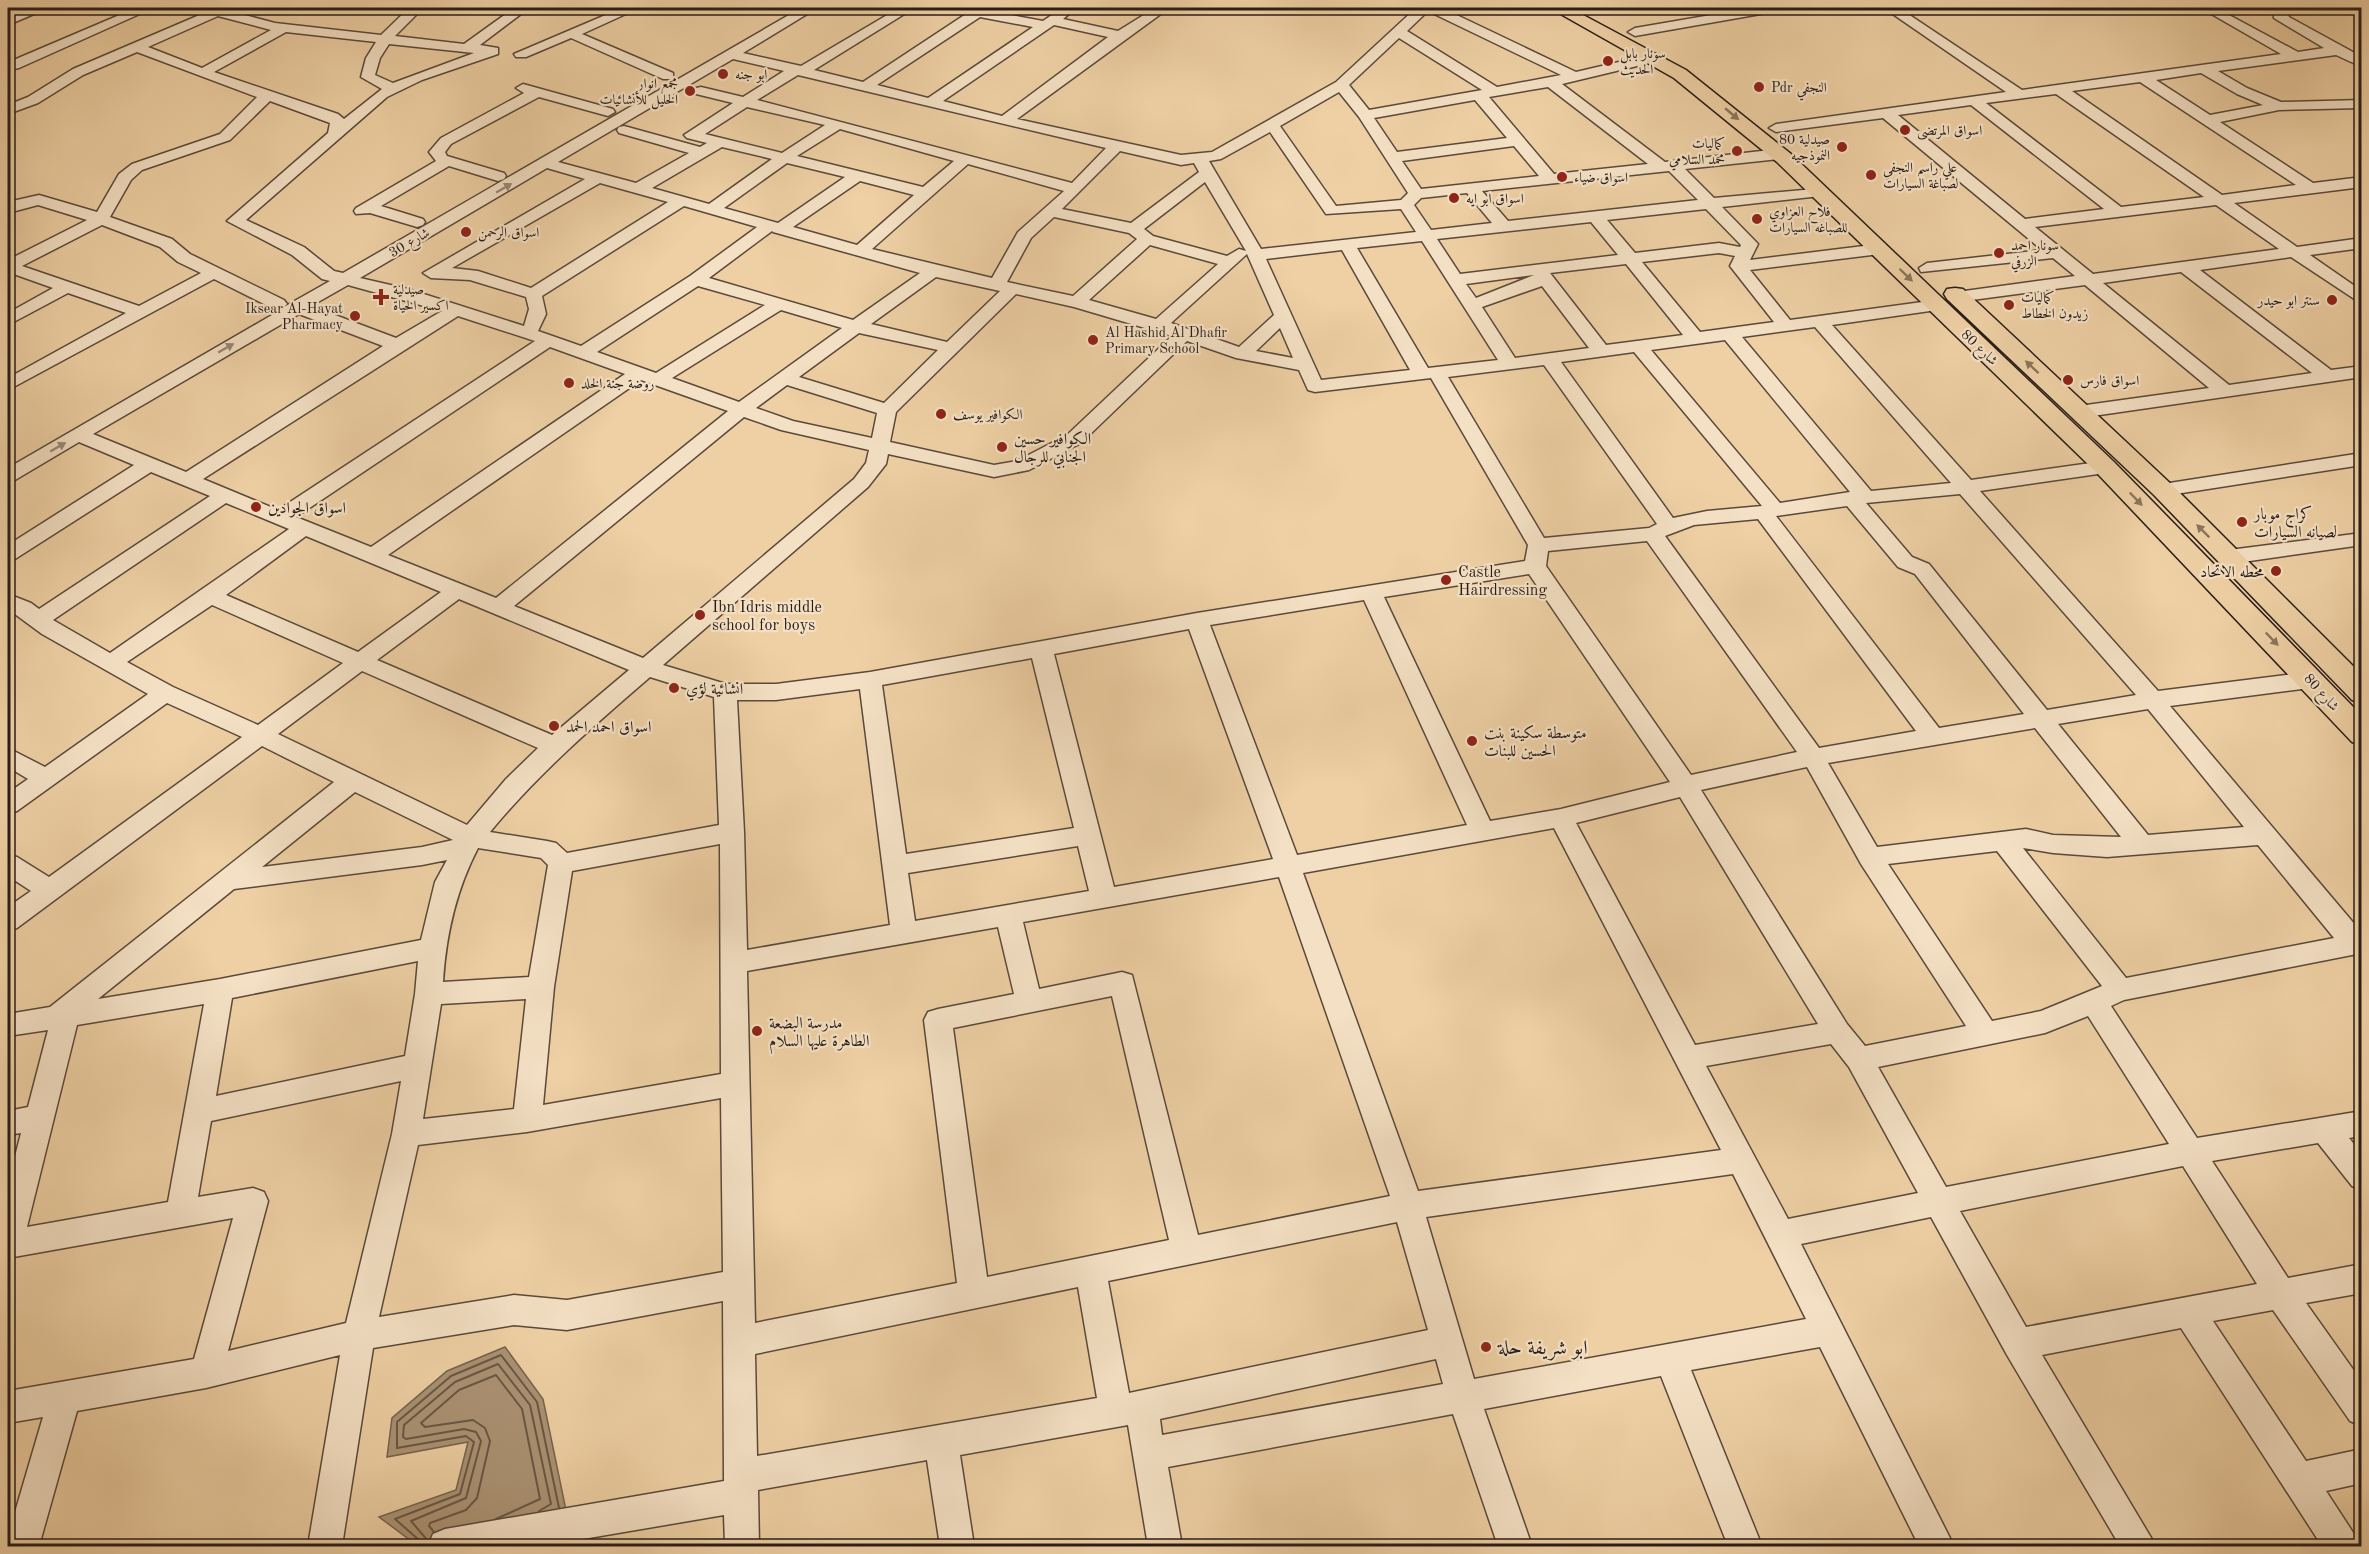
<svg xmlns="http://www.w3.org/2000/svg" width="2369" height="1554" font-family="'Old Standard TT',Amiri,serif">
  <style>
    .water { fill: #ab9374; stroke: #77634f; stroke-width: 1.5 }
    .lines { fill: none; stroke-linecap: round; stroke-linejoin: round }
    .shore { stroke: #6a5846; stroke-width: 2 }
    .minor-casing { stroke: #5a493b; stroke-width: 3 }
    .major-casing { stroke: #281c18; stroke-width: 3 }
    .minor { fill: #f4e0c4; fill-rule: evenodd }
    .major { fill: #eed0a4; fill-rule: evenodd }
    .oneway { fill: #8b765e }
    .oneway2 { fill: #988877 }
    .poi-dot { fill: #8f2418; stroke: #f4e0c4; stroke-width: 2 }
    .labels { text-anchor: middle; stroke-width: 4.5; stroke-linejoin: round; paint-order: stroke }
    .far-poi-label { font-size: 14px; fill: #281c18; stroke: #f4e0c4; text-anchor: start }
    .far-street-label { font-size: 14px; fill: #281c18; stroke: #f4e0c4 }
    .poi-label { font-size: 16px; fill: #281c18; stroke: #f4e0c4; text-anchor: start }
    .near-poi-label { font-size: 20px; fill: #281c18; stroke: #f4e0c4; text-anchor: start }
  </style>
  <rect width="100%" height="100%" fill="#eed0a4"/>
  <filter id="stains"><feTurbulence type="fractalNoise" baseFrequency=".00333" numOctaves="4"/><feColorMatrix values="0 0 0 0 .2 0 0 0 0 .09 0 0 0 0 .02 0 0 0 .5 -.17"/></filter>
  <radialGradient id="worn" r=".72"><stop offset=".6" stop-color="#630" stop-opacity="0"/><stop offset="1" stop-color="#630" stop-opacity=".3"/></radialGradient>
  <path class="water" d="M505,1347L543,1399L567,1515L497,1543L467,1546H418L379,1517L456,1490L468,1442L387,1457L392,1418L447,1371Z"/>
  <g class="lines">
    <path class="shore" d="M434,1532L429,1526L430,1523L466,1510L477,1498L490,1441L485,1428L473,1420L425,1427L421,1423L459,1390L496,1375L522,1409L540,1499L496,1519
      M428,1541L411,1521L466,1498L481,1441L476,1432L464,1429L406,1439L403,1437L404,1425L455,1382L498,1364L530,1405L551,1504L539,1511
      M421,1546L419,1540L395,1519L460,1494L474,1442L466,1436L397,1448V1422L451,1376L501,1355L537,1402L559,1508"/>
    <defs>
      <path id="minor" d="M30,8H48L8,25V16Z
        M136,8H153L19,68L14,69L8,66L9,62Z
        M216,8H232L230,11L275,23L381,35L409,8H423L395,36L464,44L514,8H529L480,45L498,48V54L422,80L387,97L246,220L304,247L334,271L343,273L801,8H817L743,53L801,66L899,8H914L814,70L863,82L966,14L948,11L947,8H991L990,11L1043,21L1062,8H1076L1063,19L1118,31L1155,8H1169L1017,119L1181,155L1212,152L1336,82L1416,8H1442L1576,72L1653,54L1658,55V61L1562,84L1665,162L1779,149L1787,154L1779,159L1685,169L1714,198L1826,188L1828,191L1820,196L1722,207L1758,244L1750,260L1880,244L1888,249L1880,254L1750,270L1790,320L1937,300L1943,301L1946,305L1937,310L1832,325L1971,480L2105,461L2112,463L2115,467L2112,471L2105,473L1980,491L2158,691L2310,672L2318,675L2321,680L2318,685L2310,688L2170,706L2362,933V953L2124,1000L2111,1006L2197,1138L2362,1111V1136L2349,1138L2362,1154V1190L2352,1186L2318,1143L2212,1161L2288,1278L2362,1264V1293L2306,1303L2362,1382V1426L2350,1421L2273,1310L2213,1321L2306,1461L2362,1449V1483L2326,1491L2354,1534L2359,1546H2322L2181,1328L2042,1355L2156,1546H2120L2007,1355L1931,1217L1801,1244L1954,1546H1919L1820,1347L1691,1370L1762,1546H1728L1661,1376L1484,1409L1532,1546H1498L1453,1414L1168,1467L1182,1546H1148L1128,1425L960,1455L974,1546H940L927,1460L758,1490L759,1546H725L724,1515L542,1546H428L433,1534L445,1529L724,1481L723,1301L567,1330L514,1325L373,1348L342,1546H308L340,1355L206,1388L77,1411L39,1546H8V1536L43,1417L8,1423V1391L194,1359L233,1218L8,1258V1184L21,1133L8,1135V1111L28,1107L48,1030L8,1036V1014L50,1007L334,782L262,746L17,928L8,931V907L31,891L8,876V855L17,857L49,877L242,737L167,703L17,811L8,814V793L28,779L8,767V748L45,767L148,694L42,634L8,609V594L31,603L39,609L210,496L151,472L15,559L8,561V545L134,465L79,442L15,480L8,482V468L284,308H272L214,279L8,390V378L126,313L68,293L8,325V313L53,288L8,272V260L87,220L38,205L8,213V202L39,195L97,212L119,174L132,164L220,134L257,97L137,52L83,75L38,103L8,114V105L28,97L73,69ZM1428,11L1561,75L1497,87L1407,31ZM218,16L271,30L202,68L148,47ZM980,17L1033,27L928,98L877,85ZM1054,25L1108,37L1002,116L943,101ZM286,32L376,42L366,58L361,77L382,89L344,119L338,114L214,72ZM1399,38L1482,90L1369,110L1349,85ZM389,44L474,53L393,83L375,75L380,58ZM733,59L784,71L743,97L701,87L696,88L694,91L696,94L733,103L684,135L687,138L707,143L700,147L624,126L619,127L617,130L619,133L689,153L636,183L558,162ZM798,75L1106,148L1072,183L757,100ZM1548,87L1648,164L1554,174L1489,97ZM1339,92L1359,117L1408,193L1401,200L1336,206L1280,126ZM1475,100L1507,138L1397,152L1374,118ZM270,101L330,123L328,133L227,221L292,255L322,279L330,281L284,307L287,304L284,300L190,254L172,239L110,217L131,180L142,170L230,140ZM747,107L825,125L782,153L705,134ZM840,129L954,161L923,187L797,156ZM1270,132L1326,214L1401,209L1416,232L1261,249L1209,161L1221,159ZM1514,146L1539,176L1421,189L1402,161ZM722,147L772,159L709,204L652,188ZM1120,151L1181,165L1194,163L1199,172L1131,223L1062,209ZM787,163L845,177L778,223L724,208ZM968,164L1064,191L1018,232L992,278L872,249ZM547,168L585,179L423,273L431,278L470,280L526,297L529,309L524,326L408,289L360,278ZM1669,171L1698,200L1508,221L1482,191ZM860,181L914,195L857,245L793,227ZM1205,182L1246,251L1239,249L1227,256L1153,236L1144,229ZM600,183L668,202L531,288L478,271L452,268ZM1467,193L1492,223L1431,230L1414,205L1421,198ZM684,206L757,227L690,276L581,346L538,331L546,314L542,296ZM1706,209L1741,245L1740,247L1719,243L1635,253L1607,220ZM1054,217L1129,233L1137,239L1073,296L1007,282L1031,238ZM1591,222L1618,255L1460,274L1437,239ZM102,225L160,247L178,262L201,273L139,306L22,266ZM772,231L773,232L920,273L853,320L709,278ZM1422,241L1498,360L1428,368L1357,248ZM1150,245L1218,264L1156,319L1089,300ZM1342,250L1410,370L1321,380L1266,259ZM1719,253L1735,256L1730,266L1774,322L1700,332L1642,262ZM1247,254L1274,315L1239,347L1171,323ZM1626,264L1683,335L1606,345L1550,273ZM1534,275L1476,298L1466,284ZM936,277L1000,291L947,342L871,324ZM348,285L442,311L396,338L311,306ZM698,286L765,305L656,373L597,352ZM1542,286L1589,348L1515,358L1482,307ZM1016,294L1074,307L1172,336L1067,435L1017,461L994,465L890,442L896,412ZM781,310L842,328L739,402L672,378ZM299,314L383,346L186,472L93,434ZM458,316L535,341L278,510L203,479ZM1815,327L1951,483L1871,491L1742,337ZM1280,328L1293,358L1256,351ZM859,333L938,350L884,403L799,377ZM1725,340L1850,492L1780,503L1651,350ZM1187,341L1236,358L1299,370L1308,390L1315,392L1431,378L1528,545L1525,561L1197,613L870,672L776,684H726L663,665L868,487L886,464L888,454L994,477L1029,470L1081,443ZM550,347L625,374L371,547L296,517ZM1634,352L1762,506L1707,511L1673,518L1561,362ZM1544,365L1657,524L1649,528L1544,538L1448,377ZM641,380L728,411L496,598L388,555ZM787,385L877,413L872,438L793,421L756,408ZM744,417L781,430L869,450L866,463L854,479L643,658L514,606ZM1960,494L2136,695L2047,710L1929,564L1912,557L1866,503ZM226,503L289,529L110,653L53,620ZM1847,506L1898,567L1915,574L2024,714L1939,728L1776,516ZM1758,519L1916,731L1819,748L1665,536L1694,525ZM306,536L441,592L358,652L226,595ZM1647,541L1797,752L1691,775L1546,566L1548,551ZM1529,574L1670,782L1561,809L1490,821L1384,597ZM459,599L629,670L552,735L377,660ZM1364,600L1467,825L1297,855L1210,625ZM212,605L343,663L258,725L173,687L127,662ZM1189,629L1273,859L1114,887L1054,654ZM1032,658L1074,828L906,854L882,685ZM362,671L538,748L506,779L467,825L278,734ZM650,677L714,697L719,825L567,853L556,843L547,841L490,832C538,774 593,726 650,677ZM860,689L890,925L747,950L744,832L737,700H776ZM2148,709L2244,827L2148,835L2058,724ZM2035,728L2121,837L2053,835L2026,829L1877,847L1828,763ZM1807,767L1861,864L1966,1026L1865,1046L1847,1024L1701,790ZM355,792L453,840L422,847L262,867ZM1680,797L1818,1024L1695,1045L1576,823ZM1554,828L1721,1150L1418,1191L1303,873ZM720,844L721,1074L543,1105L554,987L572,871ZM2258,845L2334,938L2126,978L2023,848L2053,853L2107,857ZM1078,846L1089,891L915,921L908,873ZM478,848L541,858L548,865L529,977L443,982C446,935 456,890 478,848ZM1997,851L2102,986L2041,1011L1992,1021L1888,864ZM447,860L435,882L421,940L220,979L98,999L234,889L422,865ZM1279,877L1390,1196L1198,1235L1132,975L1122,972L1039,989L1023,922ZM998,927L1014,994L938,1009L928,1012L924,1020L957,1283L755,1323L747,971ZM418,961L415,994L405,1056L216,1096L232,998ZM1112,996L1169,1240L987,1277L953,1028ZM526,999L514,1109L423,1119L441,1004ZM204,1004L168,1202L27,1227L77,1025ZM2088,1016L2169,1144L1946,1187L1878,1067L2045,1033ZM1831,1044L1849,1067L1918,1193L1788,1219L1706,1066ZM401,1081L392,1134L346,1323L228,1351L268,1201L264,1192L253,1188L198,1197L211,1121ZM721,1098L723,1272L567,1300L514,1295L379,1317L418,1145L527,1132ZM2183,1166L2257,1284L2026,1327L1960,1211ZM1733,1174L1806,1319L1474,1379L1426,1217ZM1397,1222L1428,1330L1129,1393L1108,1281ZM1078,1287L1097,1398L757,1456L755,1354ZM1436,1359L1443,1384L1162,1435L1160,1419Z
        M622,8H639L582,34L673,73V79H663L571,38L526,57H516L514,54Z
        M1752,8H1779L1772,12L1635,36L1628,32L1635,28Z
        M1884,8H1899L2022,90L2281,54L2201,8H2216L2298,52L2324,48L2274,18L2273,8H2285L2289,17L2362,57V67L2336,55L2218,71L2247,88L2281,102L2362,100V108L2279,110L2220,122L2313,183L2362,177V187L2234,203L2297,247L2362,238V248L2310,255L2362,291V304L2291,257L2200,270L2331,370L2362,366V377L2079,418L2072,416L2070,412L2079,406L2209,388L2085,285L1957,302L1951,301L1948,297L1957,292L2075,276L2053,258L1921,272L1919,268L1927,263L2042,250L1883,118L1776,132L1769,128L1776,124L2006,92ZM2201,73L2237,94L2263,105L2210,115L2156,80ZM2140,82L2296,185L2222,195L2072,91ZM2056,94L2204,197L2121,207L1986,103ZM1971,105L2104,209L2025,219L1898,115ZM2216,205L2279,249L2093,274L2035,227ZM2181,272L2312,373L2229,385L2103,283Z
        M523,84L613,109L615,112L608,116L539,97L451,144L445,152L447,156L504,173L506,176L504,179L498,181L449,166L381,206L423,219L425,222L423,225L417,227L370,213L356,214L354,211L356,208L436,161L429,152L441,138L524,93L516,88Z
        M2362,453V465L2163,496L2156,494L2153,490L2156,486L2163,484Z
        M2362,533V545L2229,564L2222,562L2219,557L2222,552L2229,550Z"/>
      <path id="major" d="M1550,8H1570L1686,70L1791,154L2114,462L2362,716V745L2352,742L2096,472L1777,162L1674,78Z
        M1955,288L1963,289L2172,485L2362,675V703L2352,700L2154,495L1947,299L1944,294L1947,289Z"/>
    </defs>
    <use href="#minor" class="minor-casing"/>
    <use href="#major" class="major-casing"/>
    <use href="#minor" class="minor"/>
    <use href="#major" class="major"/>
  </g>
  <defs><path id="oneway-solid" d="M-6-.8H1V-3.2L6.5 0L1 3.2V.8H-6Z" transform="scale(1.5)"/></defs>
  <g class="oneway">
    <use href="#oneway-solid" transform="translate(1732 114) rotate(40)"/>
    <use href="#oneway-solid" transform="translate(1906 275) rotate(44)"/>
    <use href="#oneway-solid" transform="translate(2032 367) rotate(-137)"/>
    <use href="#oneway-solid" transform="translate(2136 499) rotate(46)"/>
    <use href="#oneway-solid" transform="translate(2203 531) rotate(-135)"/>
    <use href="#oneway-solid" transform="translate(2272 639) rotate(46)"/>
  </g>
  <g class="oneway2">
    <use href="#oneway-solid" transform="translate(504 188) rotate(-30)"/>
    <use href="#oneway-solid" transform="translate(226 348) rotate(-30)"/>
    <use href="#oneway-solid" transform="translate(58 447) rotate(-30)"/>
  </g>
  <g class="poi-dot">
    <circle cx="1608" cy="61" r="6"/>
    <circle cx="723" cy="74" r="6"/>
    <circle cx="1759" cy="87" r="6"/>
    <circle cx="690" cy="91" r="6"/>
    <circle cx="1905" cy="130" r="6"/>
    <circle cx="1842" cy="147" r="6"/>
    <circle cx="1737" cy="151" r="6"/>
    <circle cx="1871" cy="175" r="6"/>
    <circle cx="1562" cy="177" r="6"/>
    <circle cx="1454" cy="198" r="6"/>
    <circle cx="1757" cy="219" r="6"/>
    <circle cx="466" cy="232" r="6"/>
    <circle cx="1999" cy="253" r="6"/>
    <path d="M378 288h6v6h6v6h-6v6h-6v-6h-6v-6h6z"/>
    <circle cx="2332" cy="300" r="6"/>
    <circle cx="2009" cy="305" r="6"/>
    <circle cx="355" cy="316" r="6"/>
    <circle cx="1093" cy="340" r="6"/>
    <circle cx="2068" cy="380" r="6"/>
    <circle cx="569" cy="383" r="6"/>
    <circle cx="941" cy="414" r="6"/>
    <circle cx="1002" cy="447" r="6"/>
    <circle cx="256" cy="507" r="6"/>
    <circle cx="2242" cy="522" r="6"/>
    <circle cx="2276" cy="571" r="6"/>
    <circle cx="1446" cy="580" r="6"/>
    <circle cx="700" cy="615" r="6"/>
    <circle cx="674" cy="688" r="6"/>
    <circle cx="554" cy="726" r="6"/>
    <circle cx="1472" cy="741" r="6"/>
    <circle cx="757" cy="1031" r="6"/>
    <circle cx="1486" cy="1347" r="6"/>
  </g>
  <g class="labels">
    <g class="far-poi-label">
      <text x="1620" y="58">سونار بابل<tspan x="1620" dy="16">الحديث</tspan></text>
      <text x="735" y="79">ابو جنه</text>
      <text x="678" y="88" text-anchor="end">مجمع انوار<tspan x="678" dy="16">الخليل للأنشائيات</tspan></text>
      <text x="1771" y="92">Pdr النجفي</text>
      <text x="1917" y="135">اسواق المرتضى</text>
      <text x="1830" y="144" text-anchor="end">صيدلية 80<tspan x="1830" dy="16">النموذجيه</tspan></text>
      <text x="1725" y="148" text-anchor="end">كماليات<tspan x="1725" dy="16">محمد السلامي</tspan></text>
      <text x="1883" y="172">علي راسم النجفي<tspan x="1883" dy="16">لصباغة السيارات</tspan></text>
      <text x="1574" y="182">اسواق ضياء</text>
      <text x="1466" y="203">اسواق ابو ايه</text>
      <text x="1769" y="216">فلاح العزاوي<tspan x="1769" dy="16">للصباغه السيارات</tspan></text>
      <text x="478" y="237">اسواق الرحمن</text>
      <text x="2011" y="250">سونار احمد<tspan x="2011" dy="16">الزرفي</tspan></text>
      <text x="393" y="294">صيدلية<tspan x="393" dy="16">اكسير الحياة</tspan></text>
      <text x="2021" y="302">كماليات<tspan x="2021" dy="16">زيدون الخطاط</tspan></text>
      <text x="2320" y="305" text-anchor="end">سنتر ابو حيدر</text>
      <text x="343" y="313" text-anchor="end">Iksear Al-Hayat<tspan x="343" dy="16">Pharmacy</tspan></text>
      <text x="1105" y="337">Al Hashid Al Dhafir<tspan x="1105" dy="16">Primary School</tspan></text>
      <text x="2080" y="385">اسواق فارس</text>
      <text x="581" y="388">روضة جنة الخلد</text>
      <text x="953" y="419">الكوافير يوسف</text>
    </g>
    <g class="far-street-label">
      <text transform="translate(409 242) rotate(-30)" y="5">شارع 30</text>
      <text transform="translate(1980 347) rotate(44)" y="5">شارع 80</text>
      <text transform="translate(2322 692) rotate(48)" y="5">شارع 80</text>
    </g>
    <g class="poi-label">
      <text x="1014" y="444">الكوافير حسين<tspan x="1014" dy="18">الجنابي للرجال</tspan></text>
      <text x="268" y="513">اسواق الجوادين</text>
      <text x="2254" y="519">كراج موبار<tspan x="2254" dy="18">لصيانه السيارات</tspan></text>
      <text x="1458" y="577">Castle<tspan x="1458" dy="18">Hairdressing</tspan></text>
      <text x="2264" y="577" text-anchor="end">محطه الاتحاد</text>
      <text x="712" y="612">Ibn Idris middle<tspan x="712" dy="18">school for boys</tspan></text>
      <text x="686" y="694">انشائية لؤي</text>
      <text x="566" y="732">اسواق احمد الحمد</text>
      <text x="1484" y="738">متوسطة سكينة بنت<tspan x="1484" dy="18">الحسين للبنات</tspan></text>
      <text x="769" y="1028">مدرسة البضعة<tspan x="769" dy="18">الطاهرة عليها السلام</tspan></text>
    </g>
    <g class="near-poi-label">
      <text x="1498" y="1354">ابو شريفة حلة</text>
    </g>
  </g>
  <rect width="2369" height="1554" fill="none" stroke="#eed0a4" stroke-width="30"/>
  <rect x="9" y="9" width="2351" height="1536" fill="none" stroke="#281c18" stroke-width="3"/>
  <rect x="15" y="15" width="2339" height="1524" fill="none" stroke="#281c18" stroke-width="1.5"/>
  <rect width="100%" height="100%" filter="url(#stains)"/>
  <rect width="100%" height="100%" fill="url(#worn)"/>
</svg>
